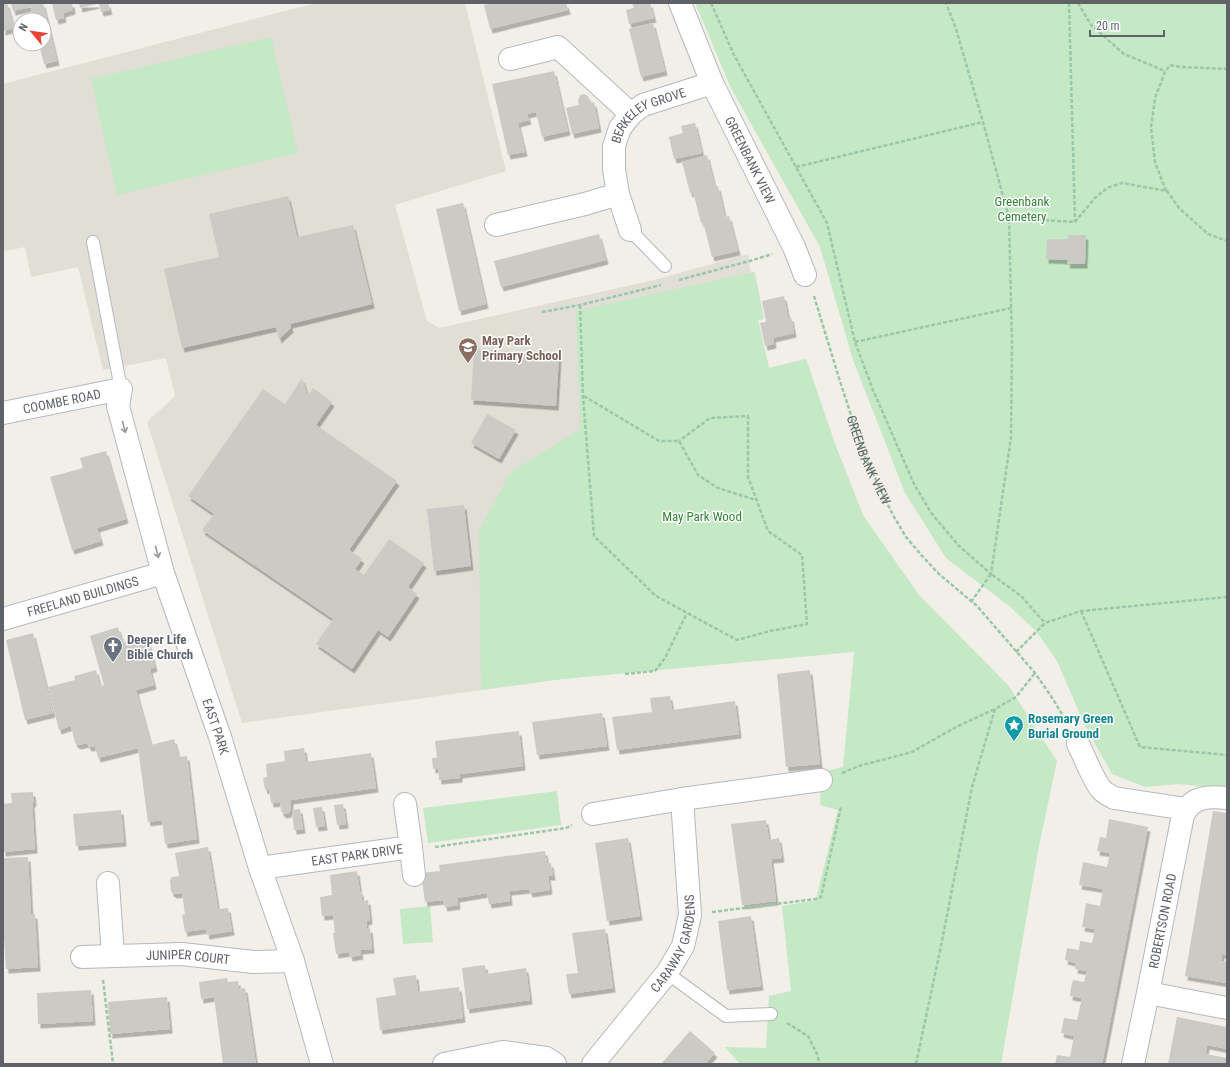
<svg xmlns="http://www.w3.org/2000/svg" width="1230" height="1067" font-family="'Roboto Condensed',sans-serif">
  <style>
    .education { fill: #e1ded6 }
    .green { fill: #c5e8c5 }
    .building { fill: #cccac5; filter: url(#shadow) }
    .lines { fill: none; stroke-linecap: round; stroke-linejoin: round }
    .lane-casing { stroke: #b5b8bc; stroke-width: 14 }
    .street-casing { stroke: #b5b8bc; stroke-width: 24 }
    .path { stroke: #9cc7a9; stroke-width: 2.5; stroke-dasharray: 4 2; stroke-linecap: butt }
    .lane { stroke: #fff; stroke-width: 12 }
    .street { stroke: #fff; stroke-width: 22 }
    .oneway { stroke: #979a9d }
    .labels { text-anchor: middle; stroke-width: 3; stroke-linejoin: round; paint-order: stroke }
    .street-label { font-size: 13px; fill: #5f6368; stroke: #fff }
    .park-label { font-size: 13px; fill: #348238; stroke: #fff }
    .education-label { font-size: 13px; font-weight: bold; fill: #785e54; stroke: #fff; text-anchor: start }
    .worship-label { font-size: 13px; font-weight: bold; fill: #5b616d; stroke: #fff; text-anchor: start }
    .culture-label { font-size: 13px; font-weight: bold; fill: #0d838f; stroke: #fff; text-anchor: start }
  </style>
  <defs>
    <filter id="shadow"><feDropShadow dx="2.5" dy="4.5" stdDeviation="0" flood-color="#0004"/></filter>
  </defs>
  <rect width="100%" height="100%" fill="#f1efe8"/>
  <path class="education" d="M316,3H465L506,171L395,205L427,321L439,328L654,280L748,254L751,273L755,272L764,319L758,320L769,368L806,359L835,444L863,515L834,653L562,679L242,723L147,422L175,396L166,358L103,370L78,267L31,277L25,247L5,251L3,244V84Z"/>
  <path class="green" d="M695,3H1227V789L1178,784L1145,787L1112,774L1085,726L1057,661L1036,631L1009,606L946,558L905,493L853,360L820,247L731,88Z
    M271,37L298,153L117,195L91,79Z
    M754,272L764,319L758,320L769,368L806,359L835,444L863,515L919,595L1008,685L1057,761L1038,851L1001,1064H740L725,1047L766,1048L769,996L791,991L782,906L817,900L816,899L838,810L820,805L821,772L843,767L854,652L562,679L481,690L479,530L511,472L580,429L576,311Z
    M557,791L561,825L428,843L423,808Z
    M430,906L433,942L403,944L400,909Z"/>
  <path class="building" d="M3,3H7L14,28L3,31Z
    M11,3H43L57,61L44,64L39,44H44V20H34L31,7L13,11Z
    M52,3H72L73,10L63,13L64,18L56,20Z
    M79,3H97V4L80,8Z
    M99,3H108L110,10L101,12Z
    M493,3H566L568,10L490,29L484,5Z
    M632,3H650L654,18L629,24L626,10L634,8Z
    M653,23L665,71L641,77L629,29Z
    M554,71L568,131L542,137L536,112L527,114L529,120L518,123L525,152L508,155L492,84Z
    M584,94L588,96L590,103L594,102L599,128L572,134L566,108L579,105L578,100L580,95Z
    M695,123L702,153L674,159L669,137L683,133L681,126Z
    M707,155L715,187L718,186L725,217L729,216L738,251L712,257L703,222L701,223L693,192L690,193L682,162Z
    M288,196L297,237L353,225L372,304L290,324L291,328L279,339L276,327L182,348L164,269L219,257L209,214Z
    M463,203L486,304L459,311L436,209Z
    M599,234L606,260L501,287L494,261Z
    M1068,235H1086L1085,264H1067L1068,260L1046,259L1047,239H1068Z
    M784,296L788,317H791L794,333L773,338L774,344L765,346L760,323L766,322L762,301Z
    M474,349L559,355L556,406L471,400Z
    M302,378L308,396L313,388L332,402L316,425L397,481L349,550L362,559L355,569L364,575L389,539L424,563L408,587L417,594L388,637L378,630L352,669L316,644L333,619L202,530L214,514L188,496L263,389L285,404Z
    M487,414L516,430L499,459L471,443Z
    M106,451L126,519L97,528L101,541L72,550L50,477L83,468L80,458Z
    M464,505L471,566L434,571L427,509Z
    M118,627L123,643L147,636L155,667L150,669L154,685L136,690L151,745L174,739L179,757L187,756L197,839L165,844L162,820L148,822L138,748L98,758L95,746L89,747L87,743L79,745L75,743L71,726L59,730L48,687L75,680L74,676L96,670L100,686L104,685L90,636Z
    M33,633L53,713L25,720L6,640Z
    M810,670L820,764L786,767L777,674Z
    M670,696L672,710L735,701L739,734L617,750L612,717L652,712L650,698Z
    M602,713L607,746L537,755L532,722Z
    M519,731L523,766L460,774V778L439,780L438,768L433,769L432,758H437L435,741Z
    M304,748L306,762L371,753L376,788L291,800V809L289,813L284,814L281,811L280,802L271,803L269,789L265,790L263,778L267,777L266,764L285,761L284,751Z
    M33,792L34,802L32,803L35,849L3,852V804L12,803L11,793Z
    M343,804L346,824L337,825L334,805Z
    M322,807L325,826L316,827L313,808Z
    M300,809L303,829L294,830L292,810Z
    M121,810L124,842L76,846L73,814Z
    M1213,811L1227,813V955L1222,954L1221,961L1227,962V983L1185,976Z
    M1109,819L1148,827L1102,1064H1055L1057,1055L1070,1057L1074,1036L1061,1033L1064,1018L1077,1020L1082,998L1070,996L1071,988L1073,980L1084,982L1087,971L1075,969L1076,963L1065,960L1067,948L1079,950L1080,941L1092,943L1095,929L1082,927L1086,903L1100,906L1103,889L1079,885L1083,862L1107,867L1110,853L1097,851L1100,837L1106,838Z
    M766,820L769,840L779,838L782,858L771,859L776,901L742,905L731,824Z
    M628,838L640,916L607,921L595,843Z
    M208,847L218,909L228,908L232,931L207,935L206,929L185,932L182,915L185,914L182,893L175,894L171,892L170,880L172,877L179,876L175,853Z
    M545,851L547,864L551,863L553,876H548L550,890L530,893L529,889L509,891L510,901L489,904L487,893L457,898L458,905L445,907L443,900L425,902L421,873L440,871L439,865Z
    M28,857L31,914H35L38,967L6,969L3,921V858Z
    M357,871L360,892L361,891L362,901L368,900L370,920L366,921L367,929L370,928L372,949L360,950L361,955L350,957L349,952L336,954L333,933H335L333,915L322,916L320,897L332,895L330,875Z
    M751,916L761,986L727,990L718,921Z
    M605,929L613,988L569,994L566,974L578,973L572,933Z
    M485,965L486,974L526,968L530,1000L467,1009L462,968Z
    M416,975L418,992L459,987L463,1018L380,1030L376,998L396,995L393,978Z
    M227,978L228,982L238,981L239,989L245,988L256,1064H223L214,997L201,999L199,982Z
    M91,990L93,1021L38,1024L37,993Z
    M167,997L170,1029L110,1034L108,1002Z
    M1177,1017L1227,1027V1049L1207,1045L1206,1054L1227,1058V1064H1168Z
    M690,1031L715,1053L705,1064H661Z"/>
  <g class="lines">
    <defs>
      <path id="lane" d="M630,230L665,266
        M93,242L121,389
        M667,973L726,1016L771,1014"/>
      <g id="street">
        <path id="s2" d="M680,3L712,83L794,247L805,275"/>
        <path d="M510,59L558,47L631,114"/>
        <path d="M496,225L585,204L618,194"/>
        <path id="s3" d="M630,230L618,194L614,169V146L620,128L631,114L643,105L712,83"/>
        <path id="s4" d="M3,413L121,389L118,406L163,573L220,737L260,868L293,961L322,1064"/>
        <path id="s5" d="M3,619L163,573"/>
        <path d="M1078,744C1084,755 1093,780 1101,789C1104,793 1109,795 1114,798L1186,809"/>
        <path d="M593,814L682,799L821,780"/>
        <path d="M411,847L414,875"/>
        <path id="s6" d="M260,868L411,847L405,804"/>
        <path d="M108,883L113,956"/>
        <path id="s7" d="M82,957L182,954L253,962L293,961"/>
        <path d="M1148,993L1227,1008"/>
        <path d="M444,1064L503,1052L546,1058L555,1064"/>
        <path id="s8" d="M593,1064L667,973L683,946L690,915L682,799"/>
        <path id="s9" d="M1133,1064L1148,993L1183,815C1192,796 1209,796 1227,798"/>
      </g>
    </defs>
    <use href="#lane" class="lane-casing"/>
    <use href="#street" class="street-casing"/>
    <g class="path">
      <path d="M711,3L734,55L827,223L855,342L873,390L914,484L932,514L958,545L991,574L1011,437L1012,344L1009,218L983,122L956,29L946,3"/>
      <path d="M1069,3L1075,222"/>
      <path d="M1078,3L1091,25L1124,54L1165,71"/>
      <path d="M796,167L983,122"/>
      <path d="M1166,191L1155,162L1151,127L1155,98L1165,72L1170,65L1182,67L1227,69"/>
      <path d="M1009,218L1075,222L1095,198L1107,188L1122,183L1167,191L1179,208L1208,234L1227,241"/>
      <path d="M679,280L753,260L772,254"/>
      <path id="s1" d="M814,296L838,375L864,455L893,515L906,537L923,557L939,574L977,606L1035,673L1051,696L1068,724"/>
      <path d="M580,305L583,396L594,536L656,596L737,640L770,631L807,624L802,555L768,531L748,477V416L710,418L679,441"/>
      <path d="M542,312L580,305L661,285"/>
      <path d="M855,342L1011,308"/>
      <path d="M584,396L659,441H679L698,475L718,488L756,500"/>
      <path d="M971,602L991,574L1021,596L1045,623"/>
      <path d="M1081,611L1140,747L1227,755"/>
      <path d="M1016,652L1045,623L1081,611L1227,597"/>
      <path d="M625,674L655,671L665,658L687,613"/>
      <path d="M842,773L859,766L912,752L958,726L995,709"/>
      <path d="M435,847L566,828L572,825"/>
      <path d="M712,912L816,899L821,897L841,807"/>
      <path d="M103,980L113,1064"/>
      <path d="M787,1023L808,1036L818,1056L819,1064"/>
      <path d="M916,1064L941,946L972,787L995,709L1016,697L1035,673"/>
    </g>
    <use href="#lane" class="lane"/>
    <use href="#street" class="street"/>
  </g>
  <defs><path id="oneway-shaft" d="M-6 0H5M1.5-3L5.5 0L1.5 3" fill="none" stroke-width="1.6" stroke-linecap="round" stroke-linejoin="round"/></defs>
  <g class="oneway">
    <use href="#oneway-shaft" transform="translate(124 427) rotate(75)"/>
    <use href="#oneway-shaft" transform="translate(157 552) rotate(75)"/>
  </g>
  <defs>
    <symbol id="school-pin" viewBox="-11 -11 22 30"><path d="M0 17L-7.5 6A9.5 9.5 0 1 1 7.5 6Z" fill="#8d6e63" stroke="#fff"/><path d="M0-5L7-2L0 1L-7-2ZM-4 1L0 2.5L4 1V4Q0 6-4 4Z" fill="#fff"/></symbol>
    <symbol id="church-pin" viewBox="-11 -11 22 30"><path d="M0 17L-7.5 6A9.5 9.5 0 1 1 7.5 6Z" fill="#6b7280" stroke="#fff"/><path d="M-1.2-6h2.4v3.5h3.3v2.4h-3.3V6h-2.4V-.1h-3.3v-2.4h3.3Z" fill="#fff"/></symbol>
    <symbol id="sight-pin" viewBox="-11 -11 22 30"><path d="M0 17L-7.5 6A9.5 9.5 0 1 1 7.5 6Z" fill="#0f9aa8" stroke="#fff"/><path d="M0-6L1.8-2.2L6-1.7L2.9 1.2L3.7 5.4L0 3.3L-3.7 5.4L-2.9 1.2L-6-1.7L-1.8-2.2Z" fill="#fff"/></symbol>
  </defs>
  <g fill-rule="evenodd">
    <use href="#school-pin" x="457" y="336" width="22" height="30"/>
    <use href="#church-pin" x="102" y="635" width="22" height="30"/>
    <use href="#sight-pin" x="1003" y="714" width="22" height="30"/>
  </g>
  <g class="labels">
    <g class="street-label">
      <text dy="5" stroke="none"><textPath href="#s3" startOffset="136">BERKELEY GROVE</textPath></text>
      <text dy="5" stroke="none"><textPath href="#s2" startOffset="172">GREENBANK VIEW</textPath></text>
      <text dy="5" stroke="none"><textPath href="#s4" startOffset="60">COOMBE ROAD</textPath></text>
      <text dy="5" stroke="none"><textPath href="#s1" startOffset="173">GREENBANK VIEW</textPath></text>
      <text dy="5" stroke="none"><textPath href="#s5" startOffset="83">FREELAND BUILDINGS</textPath></text>
      <text dy="5" stroke="none"><textPath href="#s4" startOffset="473">EAST PARK</textPath></text>
      <text dy="5" stroke="none"><textPath href="#s6" startOffset="98">EAST PARK DRIVE</textPath></text>
      <text dy="5" stroke="none"><textPath href="#s9" startOffset="146">ROBERTSON ROAD</textPath></text>
      <text dy="5" stroke="none"><textPath href="#s8" startOffset="148">CARAWAY GARDENS</textPath></text>
      <text dy="5" stroke="none"><textPath href="#s7" startOffset="106">JUNIPER COURT</textPath></text>
    </g>
    <g class="park-label">
      <text x="1022" y="206">Greenbank<tspan x="1022" dy="15">Cemetery</tspan></text>
      <text x="702" y="521">May Park Wood</text>
    </g>
    <g class="education-label">
      <text x="482" y="345">May Park<tspan x="482" dy="15">Primary School</tspan></text>
    </g>
    <g class="worship-label">
      <text x="127" y="644">Deeper Life<tspan x="127" dy="15">Bible Church</tspan></text>
    </g>
    <g class="culture-label">
      <text x="1028" y="723">Rosemary Green<tspan x="1028" dy="15">Burial Ground</tspan></text>
    </g>
  </g>
  <rect width="1230" height="1067" fill="none" stroke="#5f6368" stroke-width="8"/>
  <g transform="translate(32 32) rotate(299)"><circle r="19" fill="#ffffff" stroke="#bfc1c3"/>
  <path d="M0-3L7 15L0 10L-7 15Z" fill="#ea4335"/>
  <text y="-6" font-size="11" font-weight="bold" text-anchor="middle" fill="#5f6368">N</text>
  </g>
  <path d="M1090 30v6h74v-6" fill="none" stroke="#5f6368" stroke-width="2"/>
  <text x="1096" y="30" font-size="12" fill="#5f6368" stroke="#ffffff" stroke-width="3" paint-order="stroke">20 m</text>
</svg>
